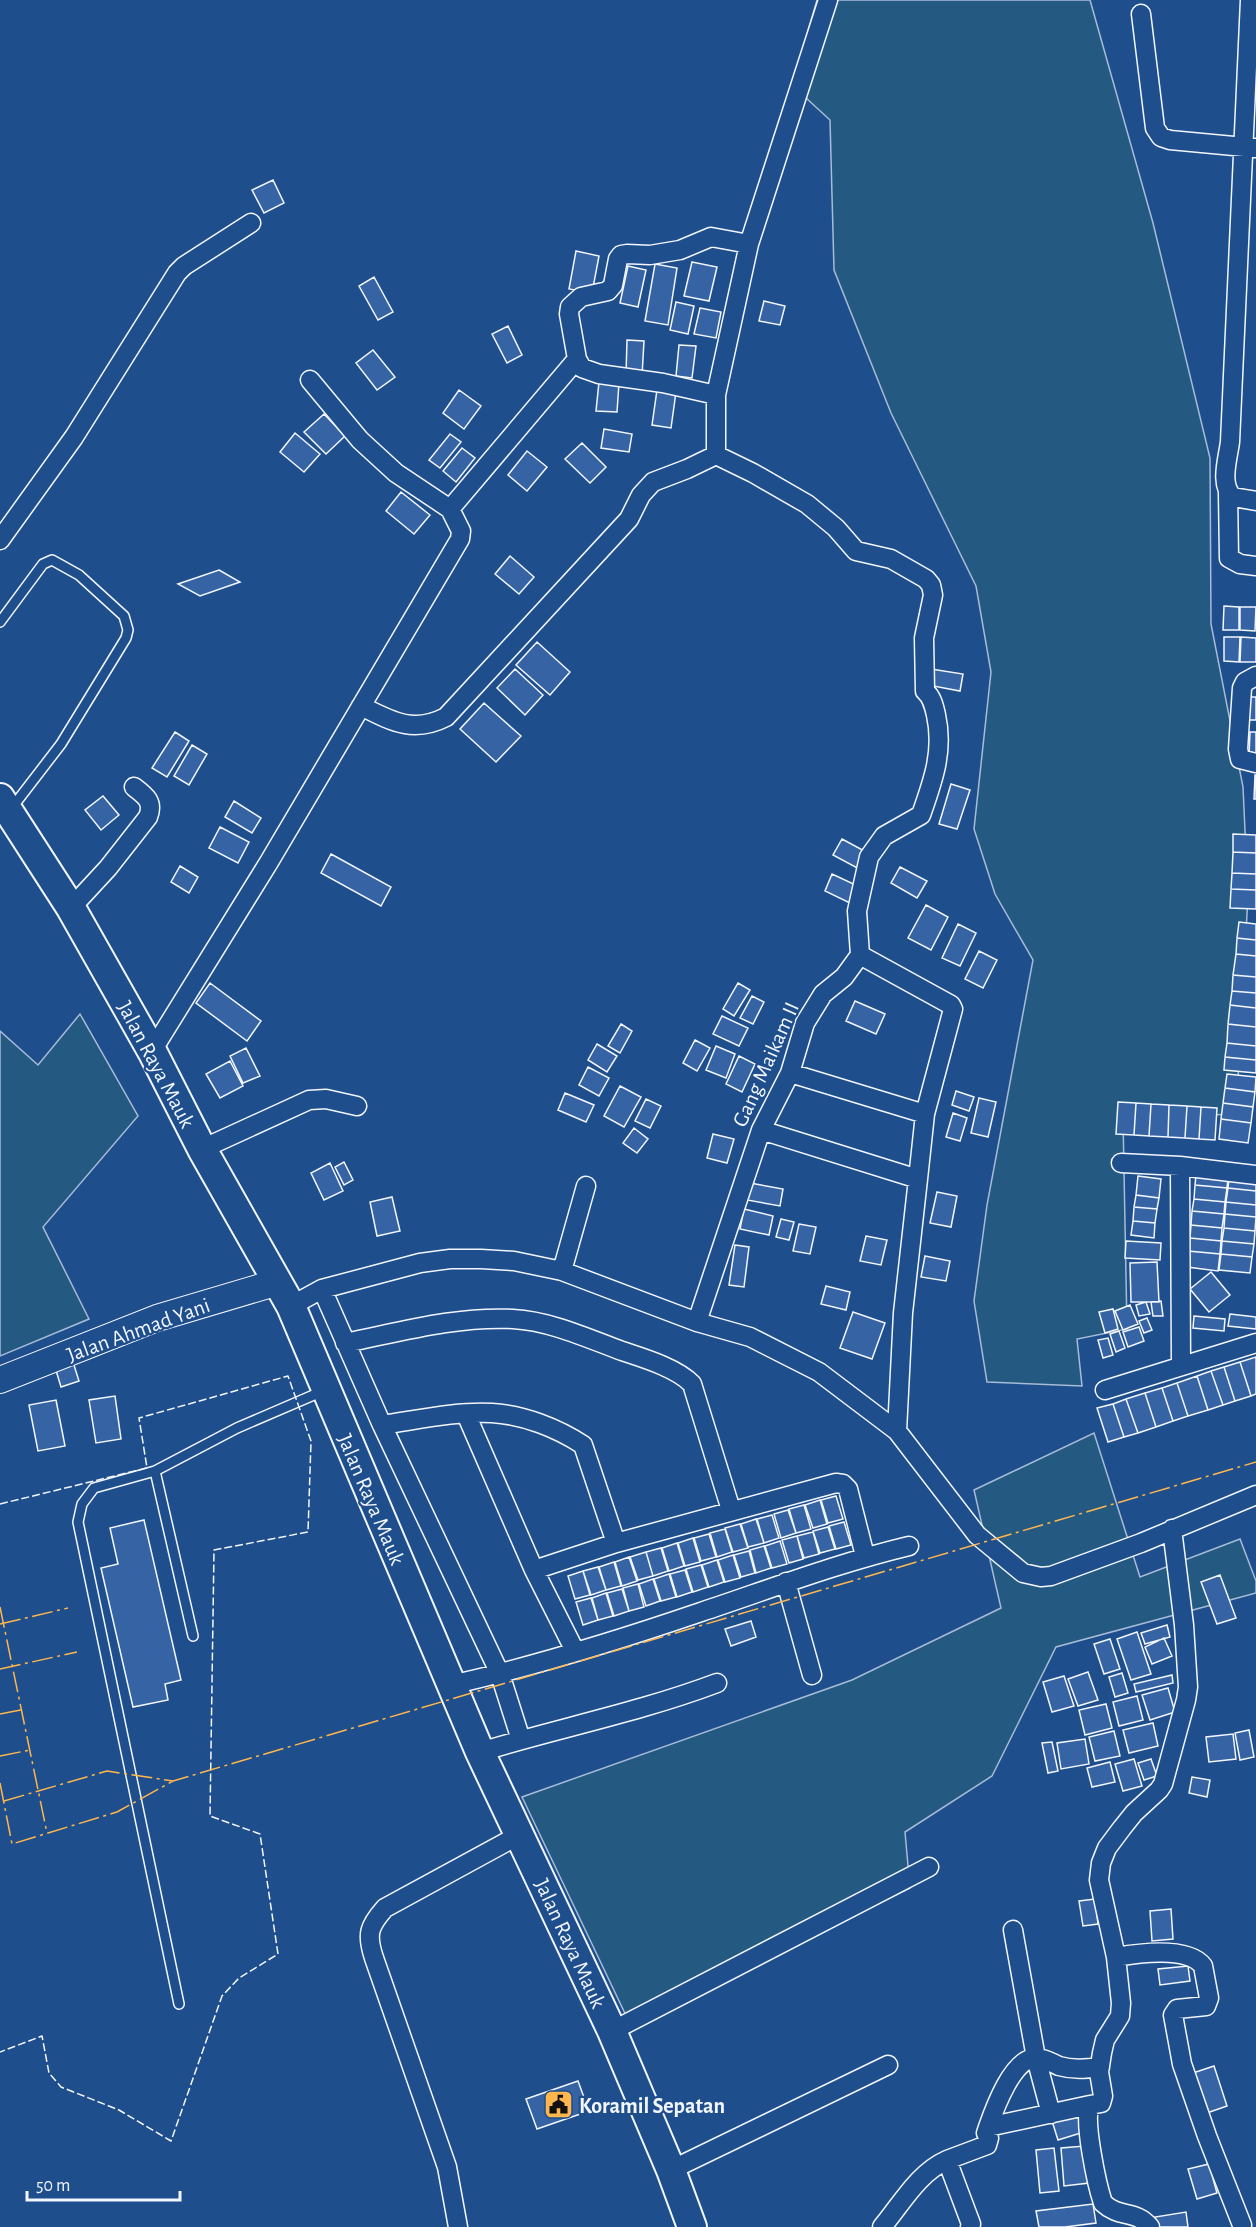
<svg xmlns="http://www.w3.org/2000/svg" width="1256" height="2227" font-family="'Alegreya Sans',sans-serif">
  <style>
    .green { fill: #245a82; stroke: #a8bbd7; stroke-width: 1.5 }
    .building { fill: #3563a3; stroke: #f2f6ff; stroke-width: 1.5 }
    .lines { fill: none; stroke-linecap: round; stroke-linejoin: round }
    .lane-casing { stroke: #f2f6ff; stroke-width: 12 }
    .street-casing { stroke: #f2f6ff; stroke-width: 21 }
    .secondary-casing { stroke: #f2f6ff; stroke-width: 28 }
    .primary-casing { stroke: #f2f6ff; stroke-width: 32 }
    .lane { stroke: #1f4e8c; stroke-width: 9 }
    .street { stroke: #1f4e8c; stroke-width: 18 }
    .secondary { stroke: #1f4e8c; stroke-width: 26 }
    .primary { stroke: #1f4e8c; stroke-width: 28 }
    .fence { stroke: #f2f6ff; stroke-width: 1.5; stroke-dasharray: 8 3; stroke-linecap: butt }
    .power { stroke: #ffb74d; stroke-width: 1.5; stroke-dasharray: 21 4.5 3 4.5; stroke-linecap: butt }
    .labels { text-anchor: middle; stroke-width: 4.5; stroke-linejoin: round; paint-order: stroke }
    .street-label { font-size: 22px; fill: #f2f6ff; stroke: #1f4e8c }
    .poi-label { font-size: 22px; font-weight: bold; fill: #f2f6ff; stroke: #1f4e8c; text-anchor: start }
  </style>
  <rect width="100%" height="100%" fill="#1f4e8c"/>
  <path class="green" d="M817,0H1090L1153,223L1210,458L1211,624L1243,787L1248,896L1236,1114L1123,1118L1127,1329L1077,1339L1082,1386L987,1382L974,1301L987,1205L1033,960L995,894L974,829L991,672L976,586L891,413L834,270L830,120L792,85Z
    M80,1014L138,1116L43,1227L89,1319L0,1356V1031L38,1065Z
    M1094,1433L1140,1577L1240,1539L1256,1581V1593L1056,1647L992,1776L905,1832L910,1888L631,2026L522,1797L852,1680L1001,1608L974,1490Z"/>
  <path class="building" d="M273,180L284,203L264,213L252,190Z
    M576,251L599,256L592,293L569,289Z
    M692,262L717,267L709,301L684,296Z
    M655,264L677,268L668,325L645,321Z
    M628,266L646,270L638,307L620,303Z
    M374,277L393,312L378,320L359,286Z
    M764,301L785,306L780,325L759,321Z
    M676,302L694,306L688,334L670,330Z
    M700,308L721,312L716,338L694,334Z
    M508,326L522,355L507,363L492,334Z
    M627,340L644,341L642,376L626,375Z
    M679,345L696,346L692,378L676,376Z
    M373,350L395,377L377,390L356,363Z
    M599,382L619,383L617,412L596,411Z
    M459,390L481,406L464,429L443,413Z
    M657,390L676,392L671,428L652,425Z
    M324,414L345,436L326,454L304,432Z
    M604,429L632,434L629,452L601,448Z
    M295,433L320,454L304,472L280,452Z
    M450,434L461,442L440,468L429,460Z
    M582,443L606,467L590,483L565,459Z
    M462,448L475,458L456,482L443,471Z
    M527,451L547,467L527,491L508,475Z
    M401,492L430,515L414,534L386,511Z
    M510,556L534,577L519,594L495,574Z
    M219,570L240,582L200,596L178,584Z
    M1224,606L1239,607V630H1223Z
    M1240,607H1256L1255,631L1240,630Z
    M1224,637H1240L1239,662L1224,661Z
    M1241,637L1256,638V662H1240Z
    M537,642L570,672L550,695L516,665Z
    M515,669L543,695L525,715L497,688Z
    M931,669L963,674L960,691L928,685Z
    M1247,697H1256V720H1247Z
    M484,703L521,736L496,762L460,729Z
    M175,732L189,741L167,777L152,768Z
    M1250,732H1256V756H1249Z
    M192,745L207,754L189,785L174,776Z
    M1255,775H1256V799H1254Z
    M951,784L970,790L957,829L939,824Z
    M103,796L119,815L101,830L85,810Z
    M234,801L261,818L252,833L225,817Z
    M220,827L249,842L238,863L209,848Z
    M1233,834L1256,835V853L1233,852Z
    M842,839L870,854L861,870L833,855Z
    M1233,852L1256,853V874L1232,873Z
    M331,854L391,887L381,906L321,873Z
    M180,866L198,877L189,893L171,882Z
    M900,867L927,881L917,898L891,883Z
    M1232,873L1256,874V890L1231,889Z
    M832,874L860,887L852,904L825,891Z
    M1231,889L1256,890V909L1230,908Z
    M926,905L948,917L931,950L908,938Z
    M1239,922L1256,924V940L1237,938Z
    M958,924L976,933L960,966L942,958Z
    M1237,938L1256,940V956L1236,954Z
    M979,951L997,960L983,988L965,979Z
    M1236,954L1256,956V977L1233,975Z
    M1233,975L1256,977V993L1232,991Z
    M210,983L261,1021L247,1041L196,1003Z
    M738,983L750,990L734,1016L723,1009Z
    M1232,991L1256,993V1008L1230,1005Z
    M752,996L764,1002L753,1024L740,1018Z
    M855,1001L885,1014L876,1034L846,1021Z
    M1230,1005L1256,1008V1027L1228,1024Z
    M722,1016L748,1028L739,1046L713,1034Z
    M621,1024L632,1031L620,1053L608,1046Z
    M1228,1024L1256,1027V1046L1227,1043Z
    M695,1040L710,1048L697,1071L683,1063Z
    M1227,1043L1256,1046V1060L1225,1057Z
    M597,1044L617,1056L607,1072L588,1060Z
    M716,1046L735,1054L726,1078L706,1070Z
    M246,1048L260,1076L243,1083L230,1056Z
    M739,1056L755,1064L742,1092L726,1084Z
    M1225,1057L1256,1060V1073L1224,1070Z
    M230,1061L243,1086L220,1098L206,1074Z
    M588,1067L609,1078L599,1096L579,1085Z
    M1227,1074L1256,1077L1255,1092L1225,1088Z
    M620,1086L641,1097L624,1127L604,1116Z
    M1225,1088L1255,1092L1253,1107L1223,1103Z
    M956,1091L974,1097L969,1111L952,1105Z
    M565,1093L594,1105L586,1122L558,1110Z
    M979,1098L996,1102L988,1137L971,1133Z
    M646,1099L661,1106L650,1128L635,1121Z
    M1118,1102L1136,1103L1134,1135L1116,1134Z
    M1136,1103L1151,1104L1149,1136L1134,1135Z
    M1223,1103L1253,1107L1251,1123L1221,1119Z
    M1151,1104L1169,1105L1168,1137L1149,1136Z
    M1169,1105L1187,1106L1185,1138L1168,1137Z
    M1187,1106L1201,1107L1199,1139L1185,1138Z
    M1201,1107L1217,1108L1215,1140L1199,1139Z
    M953,1113L967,1118L960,1141L946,1137Z
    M1221,1119L1251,1123L1248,1143L1219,1139Z
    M634,1128L648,1139L637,1153L623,1143Z
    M713,1134L734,1139L727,1163L707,1158Z
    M344,1162L353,1180L344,1185L335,1167Z
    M330,1163L343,1191L324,1200L311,1173Z
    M1196,1175L1228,1178L1227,1188L1195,1185Z
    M1138,1176L1161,1179L1159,1198L1136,1195Z
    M1229,1178L1256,1181V1191L1228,1188Z
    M750,1183L783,1189L780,1206L747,1200Z
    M1195,1185L1227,1188L1225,1202L1194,1199Z
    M1228,1188L1256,1191V1205L1226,1202Z
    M937,1192L957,1196L951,1227L930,1223Z
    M1136,1195L1159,1198L1157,1209L1134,1207Z
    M392,1197L400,1231L377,1236L370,1202Z
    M1194,1199L1225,1202L1224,1214L1192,1211Z
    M1226,1202L1256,1205V1217L1225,1214Z
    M1134,1207L1157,1209L1155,1223L1133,1221Z
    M744,1209L773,1216L769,1235L740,1229Z
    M1192,1211L1224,1214L1222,1228L1191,1225Z
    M1225,1214L1256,1217L1255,1231L1224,1228Z
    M781,1219L794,1222L789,1240L776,1237Z
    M1133,1221L1155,1223L1154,1238L1131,1235Z
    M799,1224L816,1227L810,1254L793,1251Z
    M1191,1225L1222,1228L1221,1241L1190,1238Z
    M1224,1228L1255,1231L1254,1244L1222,1241Z
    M866,1236L887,1240L881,1265L860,1261Z
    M1190,1238L1221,1241L1220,1254L1188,1251Z
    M1126,1241L1161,1243L1160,1260L1125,1258Z
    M1222,1241L1254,1244L1252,1257L1221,1254Z
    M735,1245L749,1247L744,1287L729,1285Z
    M1188,1251L1220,1254L1218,1271L1187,1267Z
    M1221,1254L1252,1257L1250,1273L1219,1270Z
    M925,1256L950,1261L946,1281L921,1277Z
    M1157,1262L1159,1302H1131L1130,1263Z
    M1211,1272L1230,1295L1209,1312L1190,1289Z
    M826,1286L850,1292L846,1310L821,1304Z
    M1161,1301L1163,1316H1153L1151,1302Z
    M1146,1302L1150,1314L1139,1316L1136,1305Z
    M1130,1305L1138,1324L1123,1330L1115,1311Z
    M1113,1309L1118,1329L1105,1333L1099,1312Z
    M853,1312L885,1323L872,1359L840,1348Z
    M1230,1314L1256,1317V1329L1228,1326Z
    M1194,1316L1225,1319L1224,1331L1193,1328Z
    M1147,1318L1152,1330L1144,1333L1139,1321Z
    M1139,1327L1144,1341L1128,1347L1123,1332Z
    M1119,1331L1125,1348L1116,1352L1110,1334Z
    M1108,1338L1113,1355L1103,1358L1098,1340Z
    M1256,1357V1394L1251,1396L1240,1362Z
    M73,1362L79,1381L61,1387L55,1367Z
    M1240,1362L1251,1396L1235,1401L1224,1367Z
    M1224,1367L1235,1401L1223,1405L1211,1371Z
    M1211,1371L1223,1405L1208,1410L1197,1376Z
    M1197,1376L1208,1410L1188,1416L1177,1383Z
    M1177,1383L1188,1416L1173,1421L1162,1388Z
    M1162,1388L1173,1421L1156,1427L1145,1393Z
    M1145,1393L1156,1427L1138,1433L1126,1399Z
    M115,1396L121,1439L96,1443L89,1400Z
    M1126,1399L1138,1433L1124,1437L1113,1404Z
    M56,1400L65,1446L38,1451L29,1405Z
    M1113,1404L1124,1437L1108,1442L1097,1408Z
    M836,1496L843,1519L828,1523L821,1500Z
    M820,1500L827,1524L813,1528L805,1505Z
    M804,1505L811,1529L796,1533L789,1509Z
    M788,1510L796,1533L781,1538L774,1514Z
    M772,1515L779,1538L764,1543L757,1519Z
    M756,1519L764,1543L748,1547L741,1524Z
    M144,1520L181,1680L165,1684L168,1700L133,1707L101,1568L118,1564L110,1528Z
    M844,1522L851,1545L836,1549L829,1526Z
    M740,1524L748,1548L733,1552L725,1528Z
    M828,1527L835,1549L820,1553L813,1531Z
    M725,1529L732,1552L717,1557L710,1533Z
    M813,1532L819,1554L804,1558L797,1536Z
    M709,1534L716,1557L701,1561L694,1538Z
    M797,1536L803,1559L789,1563L782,1540Z
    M693,1538L700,1562L685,1566L678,1543Z
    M780,1541L787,1564L772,1568L765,1546Z
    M677,1543L684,1566L669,1571L662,1548Z
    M764,1546L771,1568L756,1573L750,1550Z
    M661,1548L668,1571L653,1576L646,1552Z
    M749,1551L755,1573L741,1577L734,1555Z
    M646,1552L653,1576L638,1580L630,1557Z
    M733,1555L740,1578L725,1582L718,1560Z
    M629,1557L637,1581L622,1586L615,1562Z
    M717,1560L724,1582L709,1587L702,1565Z
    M614,1562L621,1586L606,1590L599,1567Z
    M701,1565L708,1587L693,1592L686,1569Z
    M598,1567L606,1590L591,1595L583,1571Z
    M685,1570L692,1592L677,1597L670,1574Z
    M583,1571L590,1595L575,1599L568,1576Z
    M669,1574L676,1597L661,1601L654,1579Z
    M1220,1575L1236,1618L1217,1624L1201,1582Z
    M653,1579L660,1601L646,1606L639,1584Z
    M638,1584L644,1607L629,1611L623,1588Z
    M622,1589L629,1611L614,1616L607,1593Z
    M606,1593L613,1616L598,1620L592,1598Z
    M591,1598L598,1620L583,1625L576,1602Z
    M751,1621L756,1637L731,1646L725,1629Z
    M1167,1625L1170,1637L1145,1644L1141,1633Z
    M1137,1632L1151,1674L1131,1680L1117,1639Z
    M1164,1638L1172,1656L1152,1664L1145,1647Z
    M1110,1639L1120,1669L1104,1674L1094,1644Z
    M1088,1672L1098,1700L1078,1706L1068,1679Z
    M1122,1673L1128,1693L1115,1697L1109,1677Z
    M1172,1675L1173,1683L1136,1692L1134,1684Z
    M1064,1676L1074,1706L1052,1712L1043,1682Z
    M1168,1688L1175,1712L1150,1720L1142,1695Z
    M1137,1696L1143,1720L1119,1726L1113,1702Z
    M1106,1704L1112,1728L1085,1735L1079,1710Z
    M1153,1723L1158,1746L1129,1753L1123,1730Z
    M1249,1730L1254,1757L1240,1760L1235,1733Z
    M1114,1731L1120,1756L1095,1761L1089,1737Z
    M1233,1734L1236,1759L1209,1762L1206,1737Z
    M1085,1739L1089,1764L1061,1769L1057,1743Z
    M1052,1742L1058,1771L1048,1773L1042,1743Z
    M1134,1759L1142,1786L1123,1791L1115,1764Z
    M1151,1759L1157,1776L1144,1780L1138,1763Z
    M1110,1762L1115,1782L1092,1787L1087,1768Z
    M1192,1777L1210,1780L1207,1797L1189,1793Z
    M1095,1899L1098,1924L1083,1926L1079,1901Z
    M1171,1909L1173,1939L1152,1941L1150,1911Z
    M1188,1966L1190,1981L1160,1985L1158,1969Z
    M1214,2066L1227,2106L1204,2114L1190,2074Z
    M578,2081L589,2111L537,2129L526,2099Z
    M1078,2113L1084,2132L1058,2140L1052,2121Z
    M1085,2146L1089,2183L1064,2186L1061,2148Z
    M1054,2148L1059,2191L1040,2193L1036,2150Z
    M1209,2164L1217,2193L1197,2199L1188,2169Z
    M1093,2204L1096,2223L1065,2227H1039L1036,2211Z
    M1186,2212L1188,2227H1157L1155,2217Z"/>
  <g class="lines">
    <defs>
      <path id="lane" d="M0,622L43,564L52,560L79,575L124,616L128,630L126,638L61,744L11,809
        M155,1471L193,1636
        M179,2004L78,1522L82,1504L94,1488L155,1471L237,1428L323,1391"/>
      <path id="street" d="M1250,0L1230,442C1228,458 1219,485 1233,497L1256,501
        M1141,14L1155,128L1161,137L1170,140L1255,148
        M716,395L663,383L599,374L582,368L577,359L569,314L570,307L581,297L608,291L613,285L618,259L621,255L627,254L650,255L680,250L711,237L749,244
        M1228,493L1229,558L1240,564L1256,566
        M450,509L577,359
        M0,540L74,437L177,273L184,266L251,223
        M1256,676L1245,682L1242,688L1238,749L1240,759L1256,763
        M361,706C391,721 413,734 446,717L629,519L641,495L653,482L687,469L716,455V395L749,244L828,0
        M71,908L108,868L148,817C154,802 146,796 134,787
        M860,955L951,1005L953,1009L925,1114
        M152,1051L269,862L460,539L461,531L450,509L396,473L360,440L310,380
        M761,1130L918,1179L925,1114L790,1073
        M202,1149L309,1100L326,1099L357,1106
        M1121,1163L1180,1166L1256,1175
        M1180,1166L1181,1365
        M562,1271L586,1186
        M322,1289L382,1425L500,1674L521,1740
        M291,1306L322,1289L420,1263L450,1259H481L514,1261L562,1271L697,1322L750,1337L819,1372L897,1431L977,1535L1023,1573L1041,1577L1051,1576L1141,1543L1256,1495
        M697,1322L761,1130L790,1073L805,1023L823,994L844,977L860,955L857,911L869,857L884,836L921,815C933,781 944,751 936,715C934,706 932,697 925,691L924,638L933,595L931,585L926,579L891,559L856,551L836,528L807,504L753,473L716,455
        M345,1343C400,1332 456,1316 513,1319C550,1321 587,1338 622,1351C643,1358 677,1368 692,1384L731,1510
        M1105,1390L1256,1343
        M466,1414L534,1570L575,1651
        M382,1425C417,1420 456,1411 492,1413C524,1415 557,1428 583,1445L616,1543
        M897,1431L903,1313L918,1179
        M534,1570L616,1543L836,1483L843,1484L848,1489L865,1556
        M786,1582L812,1675
        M451,1685C535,1666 619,1640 701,1612C770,1589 838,1563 909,1546
        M480,1752C559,1728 640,1712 717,1683
        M1013,1930L1036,2058L1051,2114
        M1116,1957C1139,1953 1188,1946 1203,1966L1209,1998L1206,2006L1177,2009L1173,2015L1182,2064L1207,2136L1242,2225
        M612,2031L929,1867
        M988,2127C994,2110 1013,2056 1037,2058C1044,2058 1052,2063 1059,2066C1073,2070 1085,2069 1100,2067
        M671,2170L888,2065
        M458,2227L447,2167L374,1958C366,1934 369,1926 385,1908L519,1835
        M882,2227C902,2203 918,2173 947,2160
        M970,2227L971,2224L947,2160L987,2145L989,2138L986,2133L988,2127L1090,2105
        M1150,2227C1135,2209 1120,2219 1103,2203C1097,2185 1083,2121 1090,2105L1101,2103L1103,2096L1099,2072L1102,2053L1105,2040L1120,2016L1121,2003L1116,1957L1099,1880L1101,1863L1107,1848L1122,1828L1134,1813L1159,1790L1163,1784L1186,1700L1188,1687L1184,1625L1172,1529"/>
      <path id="secondary" d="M0,1380L157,1318L278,1282"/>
      <path id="primary" d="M0,798L71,908L152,1051L202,1149L291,1306L480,1752L612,2031L671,2170L692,2227"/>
    </defs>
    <use href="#lane" class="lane-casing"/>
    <use href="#street" class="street-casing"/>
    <use href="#secondary" class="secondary-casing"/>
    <use href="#primary" class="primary-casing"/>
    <use href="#lane" class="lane"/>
    <use href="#street" class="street"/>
    <use href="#secondary" class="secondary"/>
    <use href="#primary" class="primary"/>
    <path class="fence" d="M0,1504L147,1468L139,1418L288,1376L311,1441L308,1532L214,1550L210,1816L260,1834L278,1954L239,1978L222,1996L171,2141L119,2110L61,2087L49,2073L42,2036L0,2052"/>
    <path class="power" d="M0,1607L47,1833
      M0,1624L68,1608
      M0,1669L77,1652
      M0,1714L21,1710
      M0,1756L30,1750
      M0,1783L12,1844L117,1812L173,1781L1256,1462
      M4,1801L107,1771L173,1781"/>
  </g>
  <defs>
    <symbol id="civic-square" viewBox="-11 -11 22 22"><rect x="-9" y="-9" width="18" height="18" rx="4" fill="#ffb74d" stroke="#1f4e8c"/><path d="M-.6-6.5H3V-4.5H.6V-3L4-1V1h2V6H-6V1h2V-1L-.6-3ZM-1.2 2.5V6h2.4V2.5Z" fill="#111"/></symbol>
  </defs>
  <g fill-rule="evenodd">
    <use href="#civic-square" x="542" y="2088" width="33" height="33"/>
  </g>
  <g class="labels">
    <g class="street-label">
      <text transform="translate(157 1064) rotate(62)" y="8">Jalan Raya Mauk</text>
      <text transform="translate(765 1064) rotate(-66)" y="8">Gang Maikam II</text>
      <text transform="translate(138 1329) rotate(-20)" y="8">Jalan Ahmad Yani</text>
      <text transform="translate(372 1499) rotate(67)" y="8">Jalan Raya Mauk</text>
      <text transform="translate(571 1943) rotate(65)" y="8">Jalan Raya Mauk</text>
    </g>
    <g class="poi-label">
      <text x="579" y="2113">Koramil Sepatan</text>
    </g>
  </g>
  <path d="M27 2191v9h153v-9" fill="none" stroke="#f2f6ff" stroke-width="3"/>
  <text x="36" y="2191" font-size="18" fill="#f2f6ff" stroke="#1f4e8c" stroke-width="4.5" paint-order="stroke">50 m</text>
</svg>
